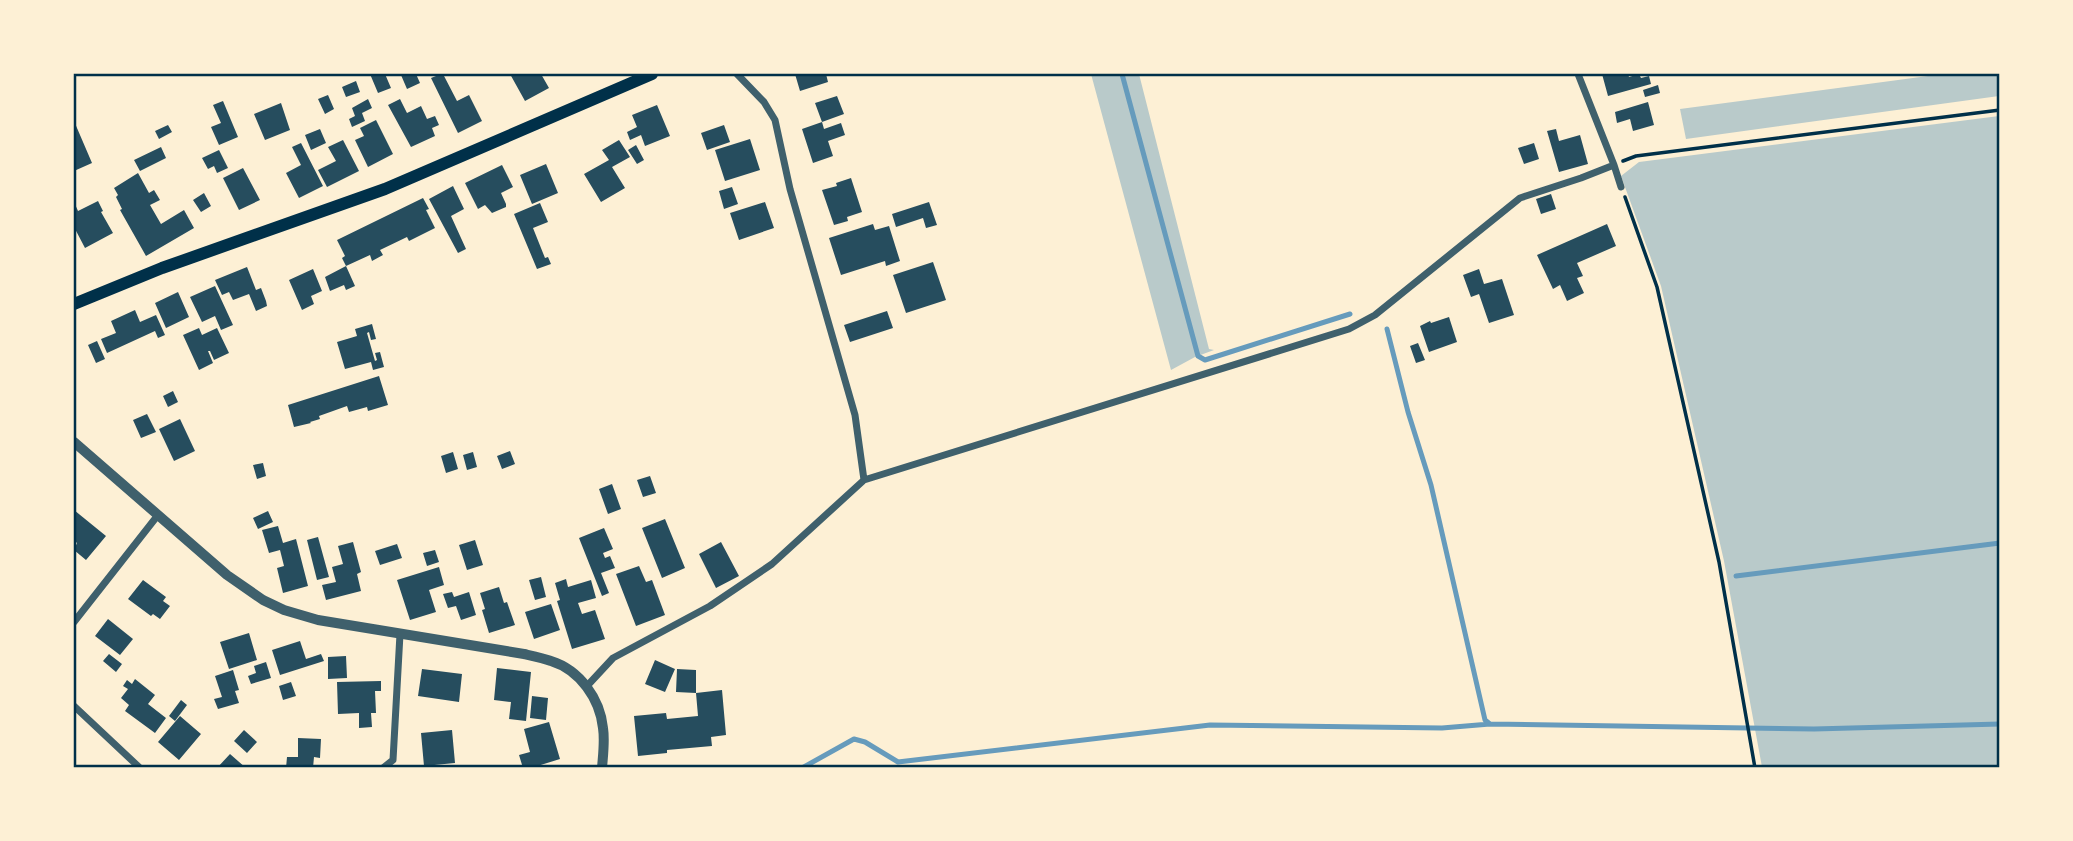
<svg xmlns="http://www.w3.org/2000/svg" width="2073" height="841" font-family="Manrope,sans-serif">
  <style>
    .green { fill: #b9caca }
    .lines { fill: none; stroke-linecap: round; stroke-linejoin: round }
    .stream { stroke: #669bbc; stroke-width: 5 }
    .building { fill: #264d5e }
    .path { stroke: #003049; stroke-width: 3.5 }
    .minor { stroke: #3f606c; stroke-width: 7 }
    .tertiary { stroke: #3f606c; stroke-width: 10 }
    .secondary { stroke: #003049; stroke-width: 12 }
    .neatline { fill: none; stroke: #003049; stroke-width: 2.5 }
  </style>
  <rect width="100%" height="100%" fill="#fdf0d5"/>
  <path class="green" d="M1091,74H1139L1209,349L1214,350L1195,357L1171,370Z
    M1943,74H1999V96L1686,139L1680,109Z
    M1999,116V767H1762L1724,561L1661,286L1621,176L1639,162Z"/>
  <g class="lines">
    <path class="stream" d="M1122,74L1198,356L1205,360L1350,314
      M1387,329L1408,412L1431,485L1485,720L1490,724L1814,729L2000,724
      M1736,576L2000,543
      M802,768L854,739L865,742L898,762L1210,725L1442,728L1490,724"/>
  </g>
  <path class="building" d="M370,74H385L391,88L378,93Z
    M406,74H416L420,83L407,89L401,75Z
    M441,74H443L457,101L469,95L482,121L458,133L431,78Z
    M510,74H541L549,88L525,101Z
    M795,74H826L828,82L800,91Z
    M1602,74H1628L1629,77L1639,74L1641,78L1649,76L1651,84L1608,96Z
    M356,81L360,92L346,97L342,87Z
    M1658,85L1660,93L1645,97L1643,90Z
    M328,95L334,109L325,114L318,99Z
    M837,96L844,114L822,122L815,103Z
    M368,99L372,108L362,113L365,121L352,127L349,119L355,116L352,108Z
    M400,99L407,113L421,106L427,119L435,116L439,125L432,128L435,136L411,147L388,105Z
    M223,101L238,137L219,145L211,127L221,123L213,105Z
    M1648,102L1654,125L1633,131L1630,119L1617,123L1615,112Z
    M281,103L290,130L265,140L254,114Z
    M657,105L670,136L645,146L641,135L630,140L627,132L637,127L632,115Z
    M376,120L393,154L368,167L355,140L364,136L360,128Z
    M74,121L92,163L74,171Z
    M822,122L824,129L841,123L845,135L828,141L833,156L813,163L802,129Z
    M168,125L172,132L159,139L155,131Z
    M724,125L730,142L707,150L701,133Z
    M320,129L326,143L311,150L305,135Z
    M1556,129L1559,141L1580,135L1588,164L1559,172L1547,131Z
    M750,139L760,170L725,181L715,150Z
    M343,140L359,171L327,187L318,170L336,161L328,147Z
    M619,140L630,157L612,167L625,188L601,202L584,174L609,160L602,150Z
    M301,143L323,186L299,198L286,173L301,165L292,147Z
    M1534,143L1539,159L1524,164L1518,148Z
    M636,145L644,160L637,164L628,150Z
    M161,147L166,158L140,171L134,160Z
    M219,150L228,168L217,173L214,166L208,169L202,158Z
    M546,164L558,193L532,204L520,175Z
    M502,165L513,187L501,193L506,204V207L492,213L485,205L478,209L465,183Z
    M243,168L260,200L239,210L223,178Z
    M138,173L149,193L154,190L160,200L150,205L161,224L184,210L194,228L146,256L120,210L122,209L116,197L118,195L114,188Z
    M851,178L862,212L847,217L848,221L834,225L822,190L837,186L836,183Z
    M453,186L464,209L451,216L466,249L458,253L429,199Z
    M732,187L738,204L724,209L719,191Z
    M204,193L211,206L201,212L193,200Z
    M1551,194L1556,209L1541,214L1536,199Z
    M423,198L429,209L426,210L435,228L409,241L407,237L380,250L383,255L372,261L370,255L346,266L355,286L346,290L344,285L330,291L325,277L346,266L342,258L345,256L337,240Z
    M98,201L103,211L101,212L113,233L85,248L74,227V202L78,211Z
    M765,202L774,228L739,240L730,213Z
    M929,202L937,225L926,228L923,218L896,227L892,214Z
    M540,203L548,222L533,228L545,258L548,257L551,264L537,269L514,214Z
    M873,224L875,230L889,226L900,261L886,266L885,261L841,275L829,238Z
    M1607,224L1616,246L1577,263L1583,276L1577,278L1584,293L1567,301L1560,285L1553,289L1537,255Z
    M933,262L946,300L906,313L893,275Z
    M247,267L256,290L261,288L266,301L267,306L256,311L249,294L233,300L229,292L222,295L215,280Z
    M313,269L322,291L311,296L314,304L302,310L289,280Z
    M1479,269L1484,284L1502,279L1514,315L1489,323L1479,294L1471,297L1463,275Z
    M215,286L233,325L221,330L215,316L202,322L190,297Z
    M178,292L189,317L166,328L155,303Z
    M135,310L140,322L156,315L165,335L158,338L155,331L107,353L101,339L116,333L111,321Z
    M887,311L893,328L850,342L844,325Z
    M1449,317L1457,342L1429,352L1420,326L1430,321L1431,323Z
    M372,324L376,339L371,340L369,332L367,333L375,361L377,360L375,353L380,352L384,367L373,370L371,362L345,369L337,342L357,336L355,329Z
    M199,328L202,335L217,328L229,353L214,360L210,351H208L213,363L199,370L183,335Z
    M97,341L105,359L96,363L88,345Z
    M1418,343L1425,360L1416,363L1410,346Z
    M379,376L388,405L368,411L367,407L349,412L347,406L319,416L320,419L310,422L311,423L294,427L288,405Z
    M173,391L178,402L168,407L163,396Z
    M147,414L156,432L141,438L133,420Z
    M180,419L195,451L174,461L159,429Z
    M510,451L515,464L502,469L497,456Z
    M453,452L458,469L446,473L441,456Z
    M473,452L477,467L467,470L463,455Z
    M263,463L266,476L257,479L253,465Z
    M650,476L656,493L643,497L637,480Z
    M612,484L621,509L608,514L599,489Z
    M74,510L106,536L86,560L74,550L77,543L74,540Z
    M268,511L273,522L258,529L253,518Z
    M665,519L685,568L662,578L642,528Z
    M278,526L283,543L296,539L308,586L283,593L277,568L284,566L280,550L269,553L262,530Z
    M604,528L613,549L603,553L605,558L610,556L615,568L601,573L609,593L602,596L579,538Z
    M318,537L329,577L317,580L307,540Z
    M475,540L483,565L467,570L459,545Z
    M353,542L361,572L357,574L361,591L326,600L322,585L336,582L332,567L343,564L338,546Z
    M721,542L739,576L716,588L699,554Z
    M397,544L402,558L380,565L375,551Z
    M435,550L439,562L427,566L423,553Z
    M639,566L646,582L652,580L665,615L636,626L616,574Z
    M439,567L444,585L429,590L436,612L410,620L397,580Z
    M541,577L546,597L535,600L529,580Z
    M566,579L568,587L591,580L596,598L578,603L582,614L595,610L605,639L572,649L557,601L560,600L555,583Z
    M143,580L166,597L163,601L170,606L160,619L153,614L151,616L128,599Z
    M499,587L504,603L507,602L515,625L489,633L482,610L485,609L480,593Z
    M452,592L454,597L469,592L476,615L461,620L456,606L448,608L443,594Z
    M551,604L560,630L534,639L525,612Z
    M108,619L133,639L120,655L95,636Z
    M249,633L257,660L229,669L220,642Z
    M300,641L306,659L321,654L324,661L280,675L272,650Z
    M109,654L122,664L116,672L103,661Z
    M346,656L347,678L328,679V657Z
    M655,660L675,669L665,692L645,684Z
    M266,662L271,678L251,684L248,676L256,673L254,666Z
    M497,668L531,672L526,721L509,719L511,702L494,700Z
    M422,669L462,674L459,702L418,696Z
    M677,669L696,670V693L722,690L726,735L711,737L712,746L667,750V753L638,756L634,716L666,713L667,719L698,716L696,693L676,692Z
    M233,670L239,690L235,691L239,703L218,709L214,699L222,697L215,676Z
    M135,679L155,695L148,704L166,718L155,733L125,711L129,705L121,698L128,689L123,686L127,680L132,684Z
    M381,681V691H375L376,713H371L372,727L359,728V713L338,714L337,682Z
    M291,682L296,696L283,700L279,686Z
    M532,696L548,698L546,720L530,718Z
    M181,700L187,705L175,721L169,716Z
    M180,716L201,734L179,760L158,742Z
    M549,722L560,759L531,768H523L519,755L530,752L524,729Z
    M244,730L257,742L247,753L234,741Z
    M452,730L455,763L424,766L421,733Z
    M298,738L321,739L320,758L314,757L313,768H286L287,757H298Z
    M230,754L246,768H217Z"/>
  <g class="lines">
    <path class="path" d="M1623,161L1636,156L2000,110
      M1625,197L1657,287L1719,562L1755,768"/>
    <path class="minor" d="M737,74L764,102L775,120L790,189L855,415L864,480
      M1578,74L1614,165L1621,187
      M74,622L158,515
      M587,686L613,658L710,606L772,564L864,480L1349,329L1375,315L1520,198L1581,178L1614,165
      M74,706L140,768
      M383,768L393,760L400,634"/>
    <path class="tertiary" d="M74,442L227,575L263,600L284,610L318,620L524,654C533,656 543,658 551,661C580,670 600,699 603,728C605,741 603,755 602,768"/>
    <path class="secondary" d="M74,304L162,268L385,189L652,74"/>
  </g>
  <rect width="2073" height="841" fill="none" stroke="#fdf0d5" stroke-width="150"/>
  <rect x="75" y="75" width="1923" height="691" class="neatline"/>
</svg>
